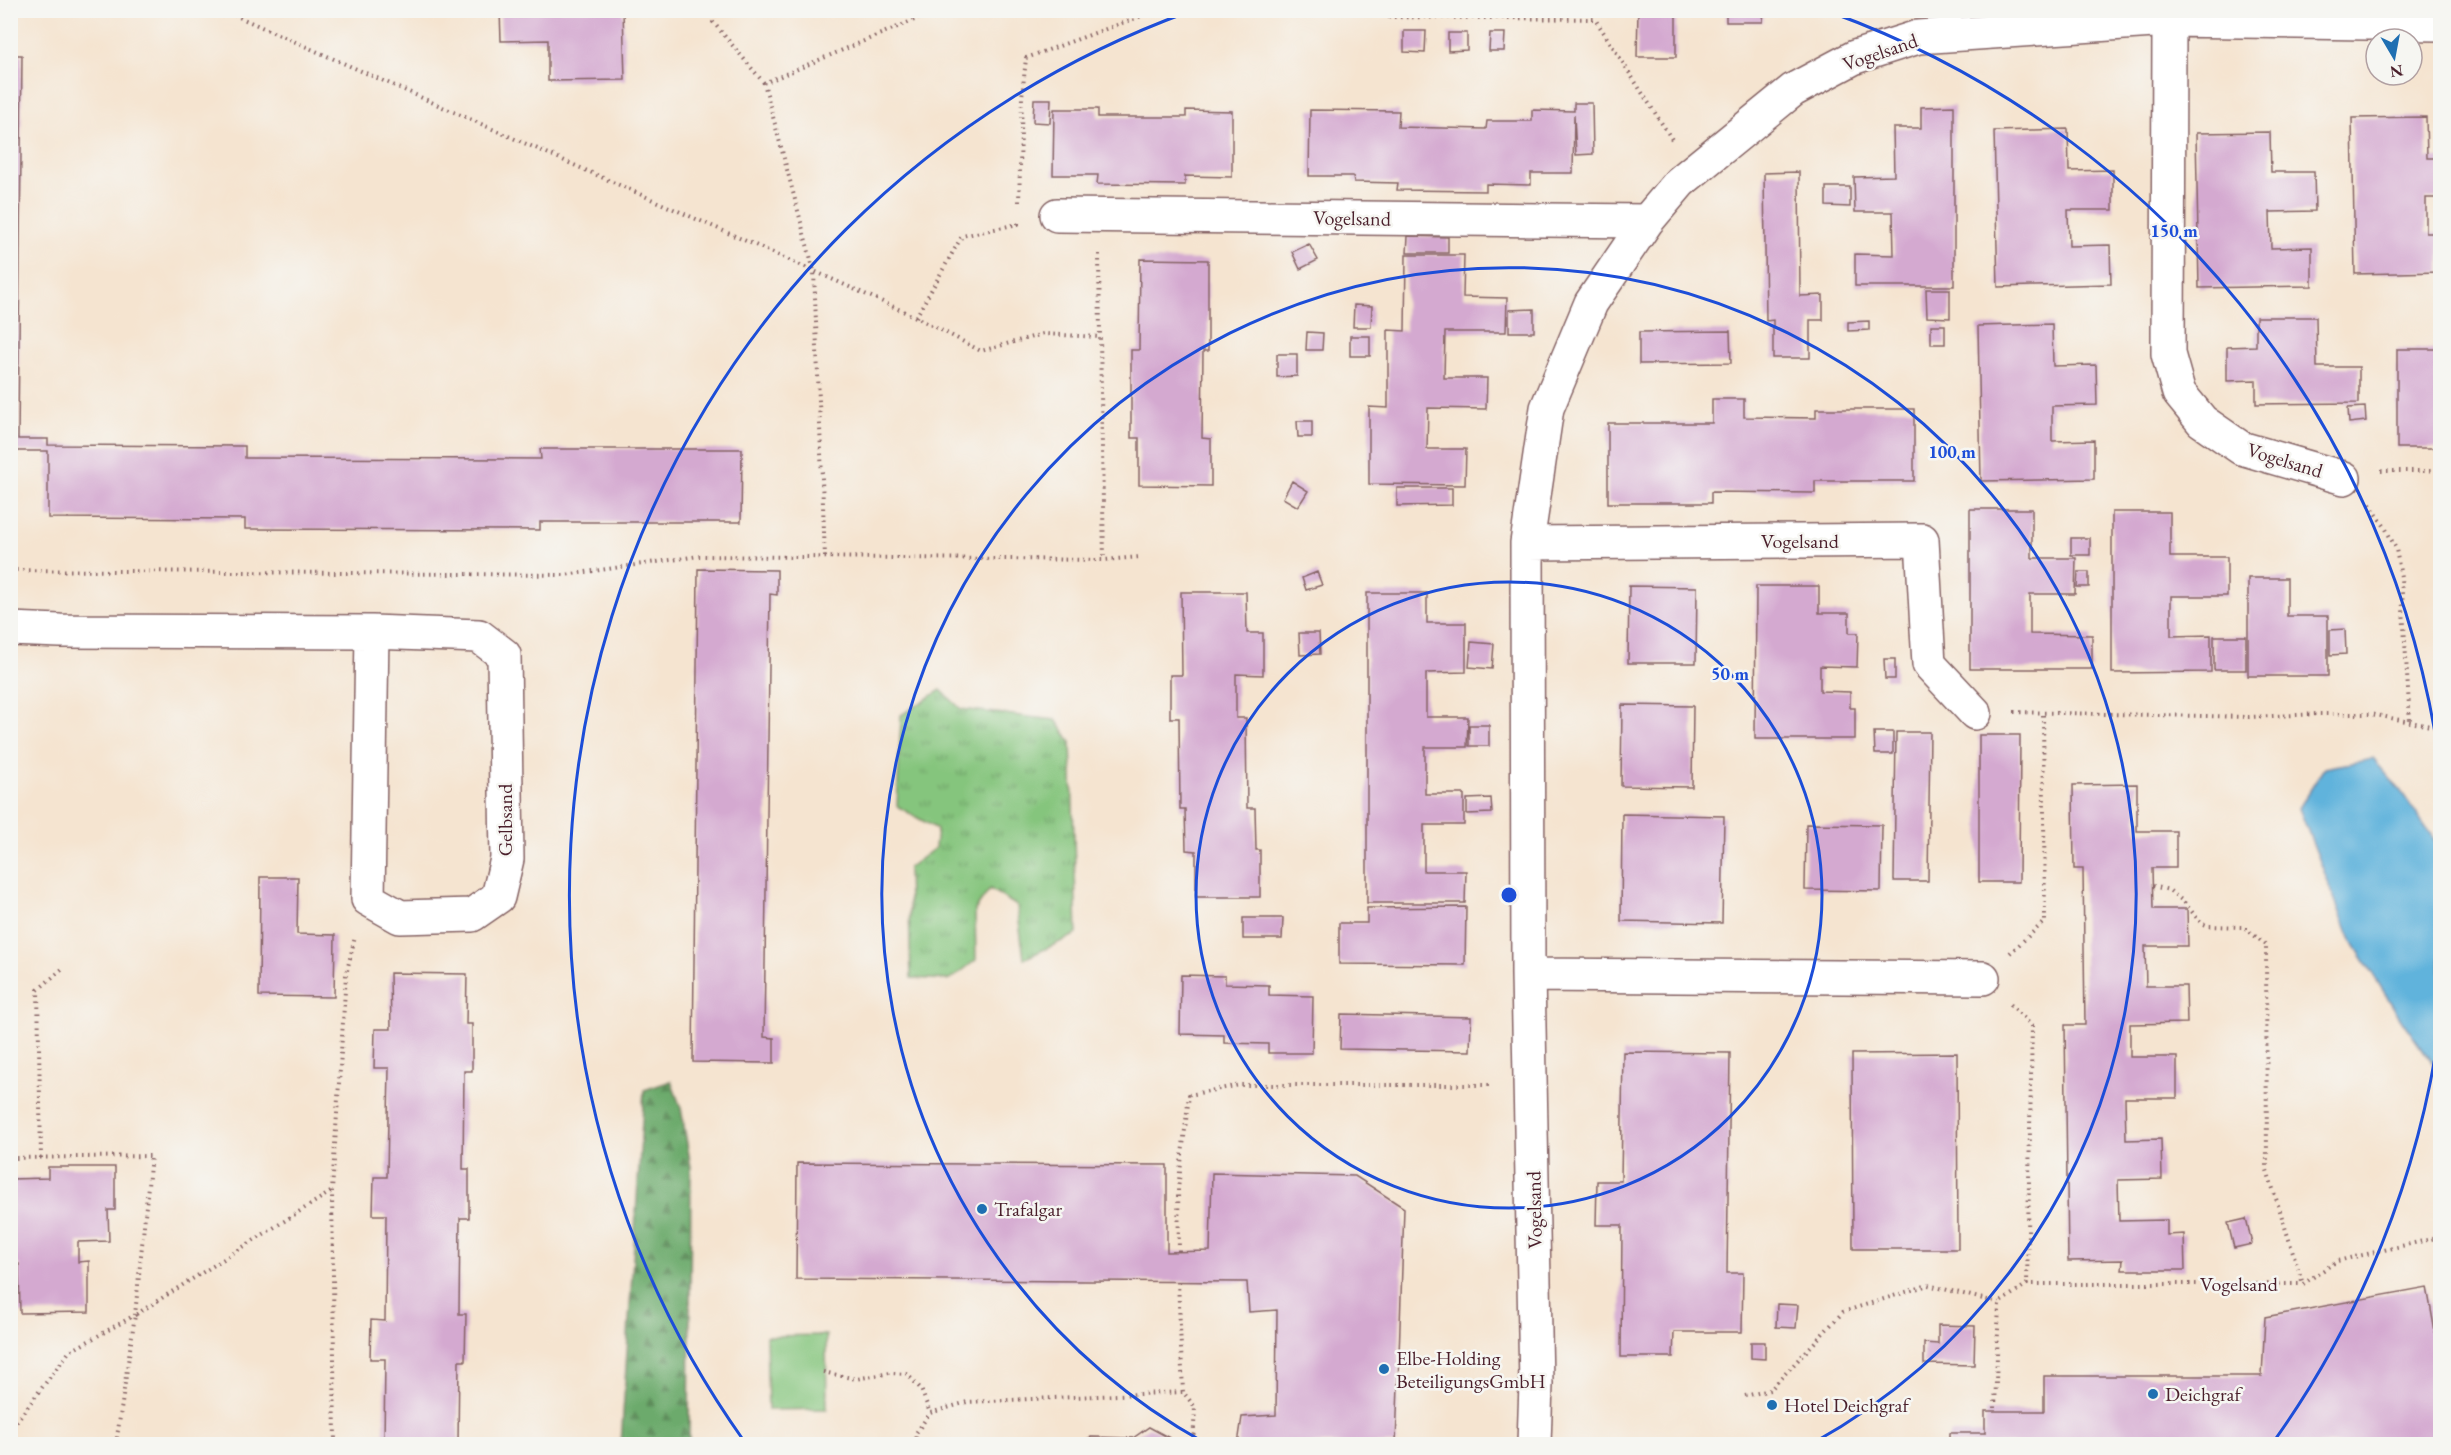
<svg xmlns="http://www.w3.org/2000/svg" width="2451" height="1455" font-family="'EB Garamond',serif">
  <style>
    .grass { fill: url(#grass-tufts); stroke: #687254; stroke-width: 1.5 }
    .forest { fill: url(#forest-firs); stroke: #5b644c; stroke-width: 1.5 }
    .garden { fill: #85c57d; stroke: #687254; stroke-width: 1.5 }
    .water { fill: #60b3dc; stroke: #556984; stroke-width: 1.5 }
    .building { fill: #d4a9d0 }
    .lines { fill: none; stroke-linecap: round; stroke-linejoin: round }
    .minor-casing { stroke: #866465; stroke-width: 36 }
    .path { stroke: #866465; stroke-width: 4; stroke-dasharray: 1.5 4.5; stroke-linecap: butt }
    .minor { stroke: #fff; stroke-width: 33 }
    .ring { fill: none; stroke: #1d4ed8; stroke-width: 3 }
    .poi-dot { fill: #1f6fb2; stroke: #f6f6f2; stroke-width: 2 }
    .labels { text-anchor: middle; stroke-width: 5; stroke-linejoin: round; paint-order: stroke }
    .street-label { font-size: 20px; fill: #4a1f2b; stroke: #f6f6f2 }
    .poi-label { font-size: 20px; fill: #4a1f2b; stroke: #f6f6f2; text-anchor: start }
    .centre { fill: #1d4ed8; stroke: #f6f6f2; stroke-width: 3 }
    .ring-label { font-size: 18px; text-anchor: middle; font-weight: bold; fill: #1d4ed8; stroke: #f6f6f2; stroke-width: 5; stroke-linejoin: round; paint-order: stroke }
  </style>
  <defs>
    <pattern id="grass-tufts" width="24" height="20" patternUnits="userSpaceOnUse" patternTransform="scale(1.5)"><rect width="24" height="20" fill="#85c57d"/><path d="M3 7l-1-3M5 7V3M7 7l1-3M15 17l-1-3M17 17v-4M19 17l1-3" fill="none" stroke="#6f9f67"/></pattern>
    <pattern id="forest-firs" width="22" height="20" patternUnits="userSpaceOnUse" patternTransform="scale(1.5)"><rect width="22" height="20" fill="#6caa6c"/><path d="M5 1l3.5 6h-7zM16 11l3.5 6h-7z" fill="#5b8a59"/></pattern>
  </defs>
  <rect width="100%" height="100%" fill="#f6f6f2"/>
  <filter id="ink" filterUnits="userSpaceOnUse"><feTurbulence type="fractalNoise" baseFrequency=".0167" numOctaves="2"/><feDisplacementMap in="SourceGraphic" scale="12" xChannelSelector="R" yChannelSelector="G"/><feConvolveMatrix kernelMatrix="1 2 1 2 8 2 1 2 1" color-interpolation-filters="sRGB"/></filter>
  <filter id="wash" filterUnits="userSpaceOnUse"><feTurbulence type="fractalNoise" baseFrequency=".008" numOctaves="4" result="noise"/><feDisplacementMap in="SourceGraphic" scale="24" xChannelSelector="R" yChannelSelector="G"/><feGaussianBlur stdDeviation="1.35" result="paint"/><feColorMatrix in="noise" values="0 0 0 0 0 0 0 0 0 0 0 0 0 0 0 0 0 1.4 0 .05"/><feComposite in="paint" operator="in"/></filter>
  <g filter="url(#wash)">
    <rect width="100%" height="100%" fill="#f5e4d0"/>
    <path class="grass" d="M941,690L961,709L1056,720L1071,742L1077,934L1024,959L1017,906L990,889L975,910L976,960L950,980L911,978L908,868L935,848L937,829L897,806L901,715Z"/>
    <path class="forest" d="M671,1081L681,1108L691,1167L689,1444H621L644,1090Z"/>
    <path class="garden" d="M826,1335L827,1409L768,1410L766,1336Z"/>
    <path class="water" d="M2373,759L2400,790L2440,848V1075L2401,1019L2350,938L2299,808L2324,768Z"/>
    <g id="blocks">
      <path class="building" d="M500,10H623L625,80L548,81V40L501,41Z
        M1638,10H1676V57H1637Z
        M1726,10H1764L1763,22H1726Z
        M1404,31H1426L1425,53L1404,52Z
        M1448,33H1467V50L1448,51Z
        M1490,33H1505L1504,51H1489Z
        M10,55H22L18,439H48V445L245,446V458L541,459L540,449H742L741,522H540V530L245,529V519L48,518V451H10Z
        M1034,99H1051L1050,123L1033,122Z
        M1574,103H1592L1593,154L1576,155L1574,115L1573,173H1531V185L1486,184V191L1397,190L1398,183L1354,182L1353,176H1309L1310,110L1399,111L1398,127L1486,129L1487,121H1532V110L1574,111Z
        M1954,106V286H1855V254L1894,255L1893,212H1855L1854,177L1894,176L1893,128H1921V107Z
        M1054,109H1098V117H1186V110L1232,111V177L1185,176V185L1097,184L1098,175H1053Z
        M2426,117L2427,158H2440V198H2426V233H2440V272L2355,274L2352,118Z
        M2068,129L2069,171L2113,170V210H2068L2069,246L2110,245L2111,284L1998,287L1994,131Z
        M2270,132L2271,172H2314L2315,211L2270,212L2271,248L2312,247V286L2199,288L2196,133Z
        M1799,172L1800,296L1823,295V320H1810V358H1773V320L1766,321L1764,173Z
        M1826,187H1850V207L1826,206Z
        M1408,236L1448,237V253H1407Z
        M1309,244L1318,260L1300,269L1292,252Z
        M1406,255H1464L1463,297L1507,298L1506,332H1445L1444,378H1487L1486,409L1428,408L1427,449H1466L1465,485L1369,484V407L1388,408V330L1405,331Z
        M1140,259L1208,260V351H1203L1202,438L1211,439V486L1139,485V438H1131V350H1139Z
        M1926,289H1950V318L1927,317Z
        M1354,305L1372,306L1371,327H1353Z
        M1534,309V332H1509V310Z
        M2256,317H2316L2317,367H2359V403L2256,404V380L2227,381V347L2256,346Z
        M1869,321V330L1848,331V322Z
        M2052,324L2053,366L2096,365L2097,405L2052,406V441L2094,440V479L1981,481L1978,326Z
        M1931,325H1945V344H1931Z
        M1730,331L1731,363L1639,364V332Z
        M1307,332L1323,333L1322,350H1306Z
        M1350,336H1370V356H1350Z
        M2397,349H2436V388H2440V448H2397Z
        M1277,354H1297V376L1277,377Z
        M1712,399H1744V417L1816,418V409H1914V481H1815V493L1711,492V503H1608V423H1712Z
        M2365,407L2366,421L2349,423L2348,408Z
        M1297,421H1312V437H1298Z
        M1292,481L1308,491L1298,507L1283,498Z
        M1397,488H1452V505L1397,506Z
        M1970,509H2032V558H2076L2075,594H2030V634L2092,635V669H1970Z
        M2112,512H2170V557H2227V596H2171V636L2211,635V672L2112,673Z
        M2071,538H2090V555H2071Z
        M698,569L777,570V595L770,594L764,1037L774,1038V1063L693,1062Z
        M1317,572L1322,585L1306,590L1302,578Z
        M2078,572H2089V587H2077Z
        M2248,578H2287V616H2328V676H2248Z
        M1629,586L1697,587L1696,663H1628Z
        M1756,586H1819V613H1849V633H1858L1857,667L1820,666V691L1850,692V708H1855V739H1755Z
        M1181,592H1246L1247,633H1263V675L1236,674V718H1246L1247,808H1255L1256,850H1260V897H1196V851L1186,850L1185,809H1180L1179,718H1170V675H1182Z
        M1367,593H1427V623H1466V672L1426,673V717H1468L1467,747H1425V794H1464V825H1424V871H1466L1465,903H1367Z
        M2345,629L2346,654L2330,655V630Z
        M1299,633H1319L1320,654L1300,655Z
        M2214,636H2246V670H2214Z
        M1471,642L1494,644L1492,669L1469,667Z
        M1884,659H1895V679H1885Z
        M1622,705L1693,706L1692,787L1621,786Z
        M1469,725H1489V746H1469Z
        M1874,732H1893V754H1875Z
        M1896,732H1930L1928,881H1894Z
        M1979,735H2020L2019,882H1979Z
        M2137,784V831H2176V868H2152L2153,909H2187L2188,946H2145L2146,986H2186L2187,1023L2130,1024V1057H2177V1098H2125L2126,1140L2161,1139L2162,1179L2118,1180L2119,1221L2167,1220V1235L2184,1234L2185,1270H2122L2123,1260L2068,1261L2065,1025H2085L2083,869H2074L2073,785Z
        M1491,798L1492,813L1467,814V799Z
        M1622,814L1724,816L1722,923L1621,921Z
        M1806,824L1882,825L1881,891L1805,890Z
        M260,877H298L297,934L335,935L334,997L259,996Z
        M1466,907L1465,965L1339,964V923H1367V908Z
        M1243,918H1283L1282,939H1243Z
        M390,973L467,974L466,1024H472V1071H464L463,1169H469V1218H460L459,1314H466L465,1361H459L458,1444H384L385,1359H370L371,1320L385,1321L386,1215H373L374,1177H387L388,1118L389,1068H374L375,1029H391Z
        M1181,975L1225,976V984L1269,985V995L1313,996L1312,1053H1268V1044L1224,1043V1035L1180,1034Z
        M1341,1014L1471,1017L1470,1051L1340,1049Z
        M1623,1052L1730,1053L1727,1273H1743L1742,1332H1674L1673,1357H1621L1622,1225H1596L1597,1181H1621Z
        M1957,1053L1958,1249H1853L1852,1054Z
        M797,1163L1167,1165V1252L1210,1251L1212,1173L1355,1176L1404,1208L1396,1444H1238L1242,1417L1276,1415L1277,1310L1249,1312L1247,1282L796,1279Z
        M48,1167H115V1210H108L109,1241L78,1242V1262L89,1261V1312L20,1313L19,1264H10V1179L48,1178Z
        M2246,1219L2252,1244L2234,1248L2228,1223Z
        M2427,1287L2440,1360V1444H1949V1433H1985V1411H2044V1376H2262L2265,1317Z
        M1777,1304L1798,1305L1796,1328L1776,1327Z
        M1938,1325L1975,1326L1974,1365L1924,1364V1343L1938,1344Z
        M1751,1342H1765V1359L1751,1358Z
        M1149,1427L1177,1442V1444H1075L1091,1437L1133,1438Z"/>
    </g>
  </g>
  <g filter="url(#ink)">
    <use href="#blocks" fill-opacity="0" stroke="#866465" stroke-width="1.5"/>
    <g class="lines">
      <defs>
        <path id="minor" d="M2169,20L2168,354L2179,393L2202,421L2241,448L2344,478
          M1057,215L1647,221
          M1527,543L1922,540L1929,664L1975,713
          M10,629L60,631L372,632L479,636L504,655L507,859L498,897L472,915L400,917L368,899L372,632
          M1528,975L1983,978
          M1534,1444L1536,1384L1528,975L1527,543L1547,408L1591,303L1647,221L1680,182L1793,90L1855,57L1918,37L2169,20L2440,24"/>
      </defs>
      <use href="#minor" class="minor-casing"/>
      <path class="path" d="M223,10L814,271L916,317L981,351L1043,334L1100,337L1104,560
        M716,10L713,22L764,83
        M1388,17L1595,19L1673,141
        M1019,202L1022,97L1026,58L1158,10
        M1099,254L1100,337
        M916,317L962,236L1018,224V222
        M2381,471H2440
        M2370,504L2385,527L2396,549L2401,577L2410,722
        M825,557L814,271L764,83L938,10
        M10,570L565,575L699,556L1104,560L1140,557
        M2014,712L2249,717L2318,714H2371L2440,728
        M2153,886L2169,890L2184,902L2201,923L2209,926L2244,927L2266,945L2267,1170L2303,1284
        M2010,953L2045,921L2043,712
        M10,1158L151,1156L135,1315L69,1352L10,1430
        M41,1158L38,990L62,969
        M1179,1251L1178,1189L1189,1095L1240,1085H1493
        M1178,1282L1183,1392
        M2027,1284H2303L2337,1261L2440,1237
        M823,1372L856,1379L890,1373L907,1374L921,1389L930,1413
        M1745,1396L1770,1390L1843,1312L1928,1285L1999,1303
        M1995,1408L1999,1303L2027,1284L2032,1026L2010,1004
        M116,1444L135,1315L332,1191
        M335,1444L332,1191L346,975L355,937
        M915,1444L916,1433L930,1413L967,1402L1183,1392L1195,1407L1193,1444"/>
      <use href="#minor" class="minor"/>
    </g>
  </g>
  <g class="ring">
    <circle cx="1509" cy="895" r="313"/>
    <path d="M1205 1443A627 627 0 1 1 1813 1443"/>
    <path d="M2440 1026A940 940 0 0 1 2274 1441M744 1441A940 940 0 0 1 1188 12M1830 12A940 940 0 0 1 2440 764"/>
  </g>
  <g class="poi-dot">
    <circle cx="982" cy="1209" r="6"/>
    <circle cx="1384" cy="1369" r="6"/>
    <circle cx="2153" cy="1394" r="6"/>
    <circle cx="1772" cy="1405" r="6"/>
  </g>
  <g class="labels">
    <g class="street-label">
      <text transform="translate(1880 52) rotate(-19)" y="7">Vogelsand</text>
      <text transform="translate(1352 218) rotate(1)" y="7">Vogelsand</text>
      <text transform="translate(2285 460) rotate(17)" y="7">Vogelsand</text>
      <text x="1800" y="548">Vogelsand</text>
      <text transform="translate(505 820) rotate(-90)" y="7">Gelbsand</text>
      <text transform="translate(1534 1210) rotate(-91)" y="7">Vogelsand</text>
      <text x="2239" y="1291">Vogelsand</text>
    </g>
    <g class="poi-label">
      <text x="994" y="1216">Trafalgar</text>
      <text x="1396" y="1365">Elbe-Holding<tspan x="1396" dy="23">BeteiligungsGmbH</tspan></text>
      <text x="2165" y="1401">Deichgraf</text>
      <text x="1784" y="1412">Hotel Deichgraf</text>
    </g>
  </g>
  <circle cx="1509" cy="895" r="9" class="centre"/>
  <g class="ring-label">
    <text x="2174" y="237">150 m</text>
    <text x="1952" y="458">100 m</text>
    <text x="1730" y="680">50 m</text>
  </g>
  <rect width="2451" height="1455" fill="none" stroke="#f6f6f2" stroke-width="36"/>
  <g transform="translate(2394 57) rotate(170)"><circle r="28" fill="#f6f6f2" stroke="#b1a0a2" stroke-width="1.5"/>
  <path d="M0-4.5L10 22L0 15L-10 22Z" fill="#1f6fb2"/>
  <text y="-9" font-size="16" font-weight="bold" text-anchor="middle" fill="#4a1f2b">N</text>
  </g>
</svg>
